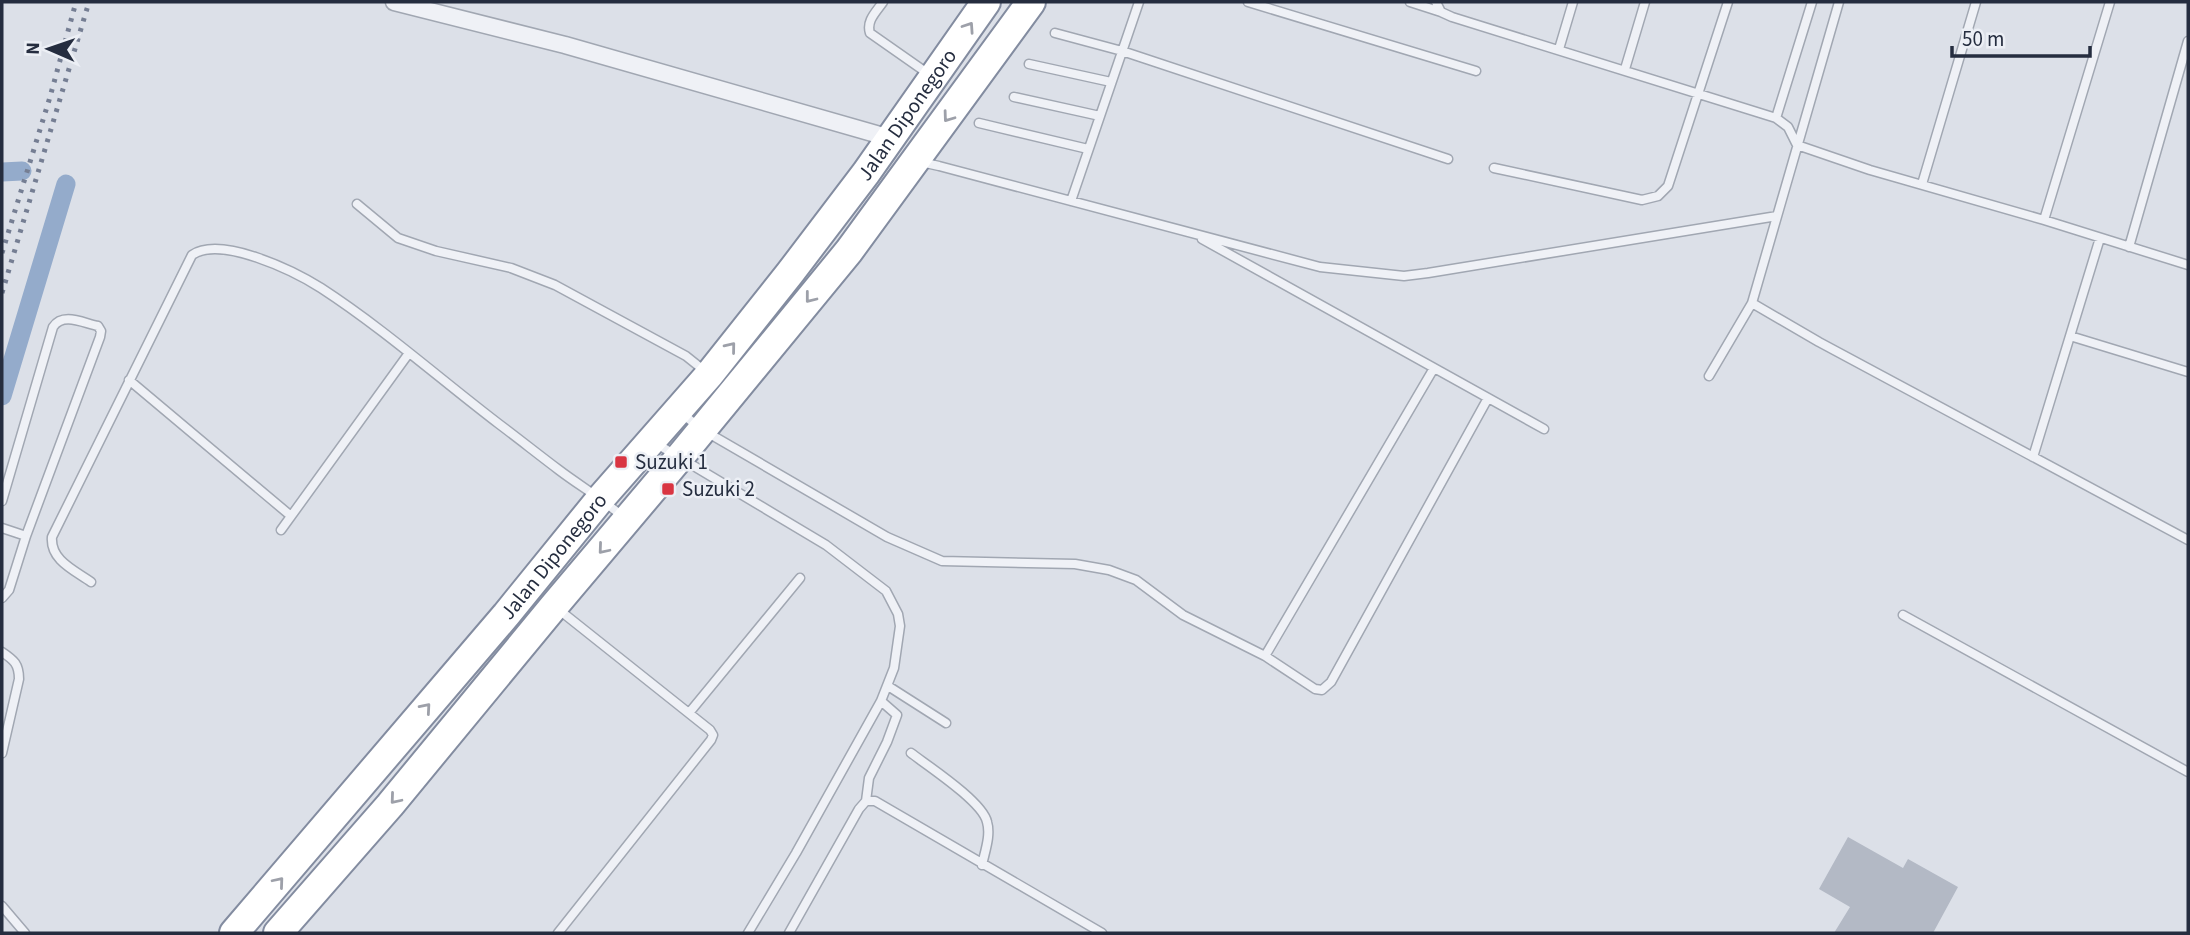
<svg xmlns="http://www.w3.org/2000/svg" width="2190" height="935" font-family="'Source Sans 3',sans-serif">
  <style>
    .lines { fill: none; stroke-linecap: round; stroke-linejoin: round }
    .canal { stroke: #94abcb; stroke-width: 19 }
    .building { fill: #b3b9c5 }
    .service-casing { stroke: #a1a7b2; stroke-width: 11 }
    .minor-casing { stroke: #a1a7b2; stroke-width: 19 }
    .trunk-casing { stroke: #838ca0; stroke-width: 32 }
    .service { stroke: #eff1f6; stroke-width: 8 }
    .minor { stroke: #eff1f6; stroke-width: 16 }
    .trunk { stroke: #fff; stroke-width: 28 }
    .rail { stroke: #757e93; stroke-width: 5; stroke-dasharray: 3.5 7; stroke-linecap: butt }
    .oneway { stroke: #9da0a9 }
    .poi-dot { fill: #d93542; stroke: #eceff5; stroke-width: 2.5 }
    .labels { text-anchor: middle; stroke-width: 5; stroke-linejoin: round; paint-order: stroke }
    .street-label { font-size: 21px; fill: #252d3f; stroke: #eceff5 }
    .poi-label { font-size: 21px; fill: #252d3f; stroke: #eceff5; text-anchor: start }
  </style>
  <rect width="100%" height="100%" fill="#dce0e8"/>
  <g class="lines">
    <path class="canal" d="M2,172L22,171
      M2,396L66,184"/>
  </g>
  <path class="building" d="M1848,837L1903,868L1908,859L1958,887L1933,933H1834L1850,907L1819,889Z"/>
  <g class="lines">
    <defs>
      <path id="service" d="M883,2C876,12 866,21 870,33L930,75
        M1248,2L1476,71
        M1410,2L1441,12
        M1436,2L1441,12L1452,17L1776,118L1788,127L1797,145L1870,170L2044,220L2188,265
        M1055,33L1122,51L1448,159
        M1559,49L1573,2
        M1029,64L1111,82
        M1625,69L1645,2
        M1014,97L1100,116
        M1776,118L1812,2
        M979,123L1088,149
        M921,162L939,166L1320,267L1404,276L1428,273L1777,216
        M1494,168L1642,200L1658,196L1668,186L1728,2
        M1922,184L1976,2
        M1071,201L1139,2
        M357,204L398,238L436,251L511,268L555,285L686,356L706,372
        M2044,220L2110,2
        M1202,239L1544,429
        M2129,247L2188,41
        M1752,303L1819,342L2188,540
        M2070,336L2188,372
        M1709,376L1752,303L1839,2
        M129,380L291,516
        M681,413L703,430L887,537L942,561L1075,564L1109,570L1136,580L1183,615L1265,656L1315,689L1322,690L1331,682L1488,398
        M657,444L826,545L886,591L898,614L900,626L894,668L881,701L796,853L748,933
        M2033,457L2100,238
        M2,501L53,327C63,312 83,323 98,326L101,331L100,337L26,536L9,590L2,598
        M2,528L26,536
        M281,530L409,353
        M91,582C74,570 50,560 52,537L192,255C221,235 294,271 321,288C384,329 440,379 499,424C519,439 539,455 559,470C580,486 603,499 623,517
        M1903,615L2188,772
        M2,652C14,660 19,664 19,679L2,753
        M1265,656L1434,368
        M888,686L946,723
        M689,713L800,578
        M911,753C928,766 983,802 987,822C991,835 985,851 982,865
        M866,801H875L1102,933
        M2,906L25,933
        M558,933L711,740L713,735L710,730L558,609
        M789,933L859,809L866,801L869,778L887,742L897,715L881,701"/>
      <path id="minor" d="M394,2L565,45L890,138"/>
      <g id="trunk">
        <path id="s1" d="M234,933L506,615L601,498L709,375L790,273L866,173L986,2"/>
        <path d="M278,933L390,805L554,606L679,458L849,251L1031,2"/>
      </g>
    </defs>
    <use href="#service" class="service-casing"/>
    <use href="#minor" class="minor-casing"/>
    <use href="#trunk" class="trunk-casing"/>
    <use href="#service" class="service"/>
    <use href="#minor" class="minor"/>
    <use href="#trunk" class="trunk"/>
    <path class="rail" d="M2,253L50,97L76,2
      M2,293L89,2"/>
  </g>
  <defs><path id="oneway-chevron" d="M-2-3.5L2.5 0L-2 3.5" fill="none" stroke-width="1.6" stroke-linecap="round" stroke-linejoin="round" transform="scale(1.75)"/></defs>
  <g class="oneway">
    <use href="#oneway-chevron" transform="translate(969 27) rotate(-56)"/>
    <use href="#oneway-chevron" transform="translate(948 117) rotate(126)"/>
    <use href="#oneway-chevron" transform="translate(810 298) rotate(128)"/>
    <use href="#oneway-chevron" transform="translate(731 347) rotate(-51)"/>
    <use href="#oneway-chevron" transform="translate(603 549) rotate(130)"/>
    <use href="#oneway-chevron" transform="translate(426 708) rotate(-49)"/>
    <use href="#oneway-chevron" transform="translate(395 799) rotate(130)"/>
    <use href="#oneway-chevron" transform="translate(279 882) rotate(-50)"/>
  </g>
  <g class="poi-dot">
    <rect x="614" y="455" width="14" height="14" rx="3.5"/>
    <rect x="661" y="482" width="14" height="14" rx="3.5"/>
  </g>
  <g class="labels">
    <g class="street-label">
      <text dy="7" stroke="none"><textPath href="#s1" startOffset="1060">Jalan Diponegoro</textPath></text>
      <text dy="7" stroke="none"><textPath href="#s1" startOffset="494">Jalan Diponegoro</textPath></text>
    </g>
    <g class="poi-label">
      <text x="635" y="469">Suzuki 1</text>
      <text x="682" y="496">Suzuki 2</text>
    </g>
  </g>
  <rect width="2190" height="935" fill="none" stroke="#252d3f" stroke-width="7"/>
  <g transform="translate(49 49) rotate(272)" stroke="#eceff5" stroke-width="5" paint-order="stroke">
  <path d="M0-5L12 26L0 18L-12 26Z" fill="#252d3f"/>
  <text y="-10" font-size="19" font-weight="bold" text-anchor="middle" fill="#252d3f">N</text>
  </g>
  <path d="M1952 46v10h138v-10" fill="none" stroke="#252d3f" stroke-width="3.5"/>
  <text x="1962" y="46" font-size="21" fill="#252d3f" stroke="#eceff5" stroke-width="5" paint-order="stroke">50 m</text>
</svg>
